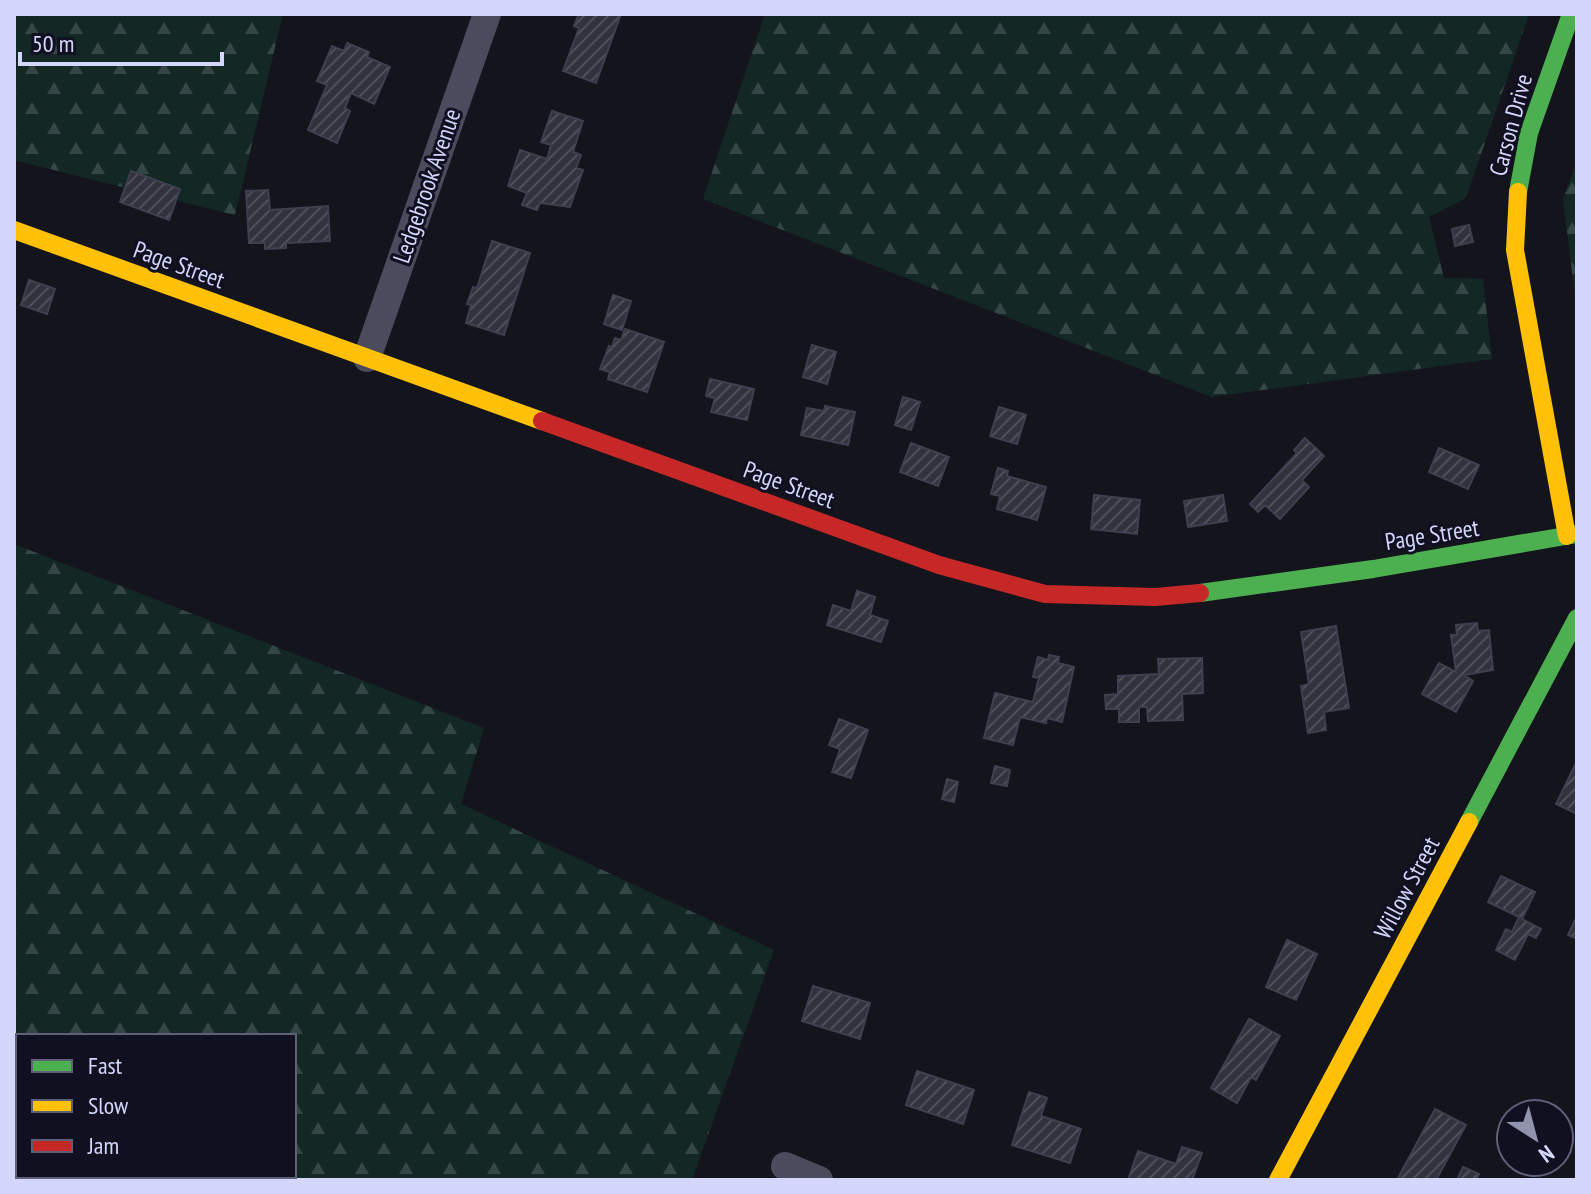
<svg xmlns="http://www.w3.org/2000/svg" width="1591" height="1194" font-family="'PT Sans Narrow',sans-serif">
  <style>
    .forest { fill: url(#forest-firs); fill-rule: evenodd }
    .building { fill: url(#building-hatch); stroke: #3f3f50; stroke-width: 2 }
    .lines { fill: none; stroke-linecap: round; stroke-linejoin: round }
    .street { stroke: #4a4c5d; stroke-width: 28 }
    .fast { stroke: #4caf50; stroke-width: 18 }
    .slow { stroke: #ffc107; stroke-width: 18 }
    .jam { stroke: #c62828; stroke-width: 18 }
    .labels { text-anchor: middle; stroke-width: 6; stroke-linejoin: round; paint-order: stroke }
    .street-label { font-size: 24px; fill: #d4d7fb; stroke: #101021 }
  </style>
  <defs>
    <pattern id="forest-firs" width="22" height="20" patternUnits="userSpaceOnUse" patternTransform="scale(2)"><rect width="22" height="20" fill="#132724"/><path d="M5 1l3.5 6h-7zM16 11l3.5 6h-7z" fill="#344645"/></pattern>
    <pattern id="building-hatch" width="6" height="6" patternUnits="userSpaceOnUse" patternTransform="scale(2)"><rect width="6" height="6" fill="#32323f"/><path d="M-1 1l2-2M0 6l6-6M5 7l2-2" fill="none" stroke="#4f4f5c"/></pattern>
  </defs>
  <rect width="100%" height="100%" fill="#14141d"/>
  <path class="forest" d="M14,14H283L235,215L14,160Z
    M765,14H1529L1466,198L1429,217L1444,278L1483,279L1492,359L1212,397L703,199Z
    M1577,161V313L1563,199Z
    M14,544L484,728L461,804L774,950L692,1180H14ZM18,1036H294V1176H18Z"/>
  <path class="building" d="M579,14H621L596,83L563,71L579,28L574,26Z
    M347,43L369,52L367,57L390,67L374,104L351,93L345,108L350,111L337,143L308,130L327,85L317,81L332,46L344,51Z
    M552,111L583,121L573,152L581,155L576,168L583,170L570,207L540,203L537,210L522,205L527,193L508,186L520,150L547,159L551,145L541,142Z
    M131,171L180,189L169,220L120,202Z
    M268,190L270,210L328,206L330,241L286,243V248L265,249V243H249L246,191Z
    M1469,225L1473,242L1455,246L1452,229Z
    M492,241L530,253L504,335L466,323L471,305L467,304L473,287L477,288Z
    M29,280L55,289L47,314L21,305Z
    M613,295L631,301L622,330L604,324Z
    M625,329L664,342L647,392L608,379L610,372L600,369L609,346L612,347L615,338L621,340Z
    M812,345L836,352L827,384L803,377Z
    M710,379L754,389L747,420L711,412L715,398L706,396Z
    M903,397L920,402L911,430L895,425Z
    M825,406L855,412L848,445L801,435L807,408L824,411Z
    M999,407L1026,415L1017,444L990,436Z
    M1305,438L1324,456L1302,480L1309,487L1280,519L1265,505L1258,512L1250,504L1297,453L1294,450Z
    M911,443L949,457L938,486L900,472Z
    M1439,448L1479,465L1468,489L1429,472Z
    M998,468L1008,471L1007,476L1046,487L1037,520L997,509L1000,496L991,494Z
    M1094,495L1140,500L1137,534L1091,529Z
    M1223,495L1227,521L1188,527L1184,501Z
    M857,591L875,597L870,615L888,621L881,642L827,625L833,605L851,611Z
    M1477,623L1478,631L1489,630L1493,670L1464,675L1473,681L1456,712L1422,694L1439,663L1456,672L1451,635H1457L1456,625Z
    M1336,626L1349,708L1324,712L1326,730L1308,733L1301,686L1309,684L1301,632Z
    M1049,655L1059,657L1058,663L1074,667L1062,722L1047,718L1046,723L1020,717L1013,745L984,738L995,693L1033,702L1039,678L1033,677L1038,657L1048,660Z
    M1202,658L1203,693L1182,694L1183,720L1148,721L1147,707H1139V722H1119V709H1106L1105,695L1118,694V676L1159,674L1158,659Z
    M839,719L868,730L851,778L832,772L840,749L829,745Z
    M1577,761V814L1556,804Z
    M995,766L1010,770L1007,786L991,783Z
    M947,779L958,782L954,802L942,799Z
    M1501,876L1535,892L1522,919L1541,929L1536,938L1528,934L1515,960L1496,950L1506,929L1512,932L1519,917L1488,902Z
    M1576,918L1577,919V939L1568,935Z
    M1287,940L1317,954L1296,1000L1266,987Z
    M813,986L870,1003L860,1039L802,1021Z
    M1249,1019L1280,1036L1256,1080L1251,1077L1237,1103L1211,1088Z
    M917,1071L974,1090L963,1124L906,1105Z
    M1029,1092L1047,1098L1041,1116L1081,1129L1070,1163L1012,1145Z
    M1435,1109L1466,1125L1436,1180H1397Z
    M1182,1147L1202,1153L1192,1180H1128L1138,1151L1176,1164Z
    M1463,1167L1479,1174L1476,1180H1457Z"/>
  <g class="lines">
    <path class="street" d="M367,358L487,14
      M785,1166L819,1180"/>
    <path class="fast" d="M1518,192L1529,133L1571,14
      M1200,593L1373,569L1577,534
      M1469,822L1577,618"/>
    <path class="slow" d="M1518,192L1515,250L1567,536
      M14,230L542,421
      M1278,1180L1469,822"/>
    <path class="jam" d="M542,421L939,565L1045,594L1155,597L1200,593"/>
  </g>
  <g class="labels">
    <g class="street-label">
      <text transform="translate(1511 125) rotate(-75)" y="8">Carson Drive</text>
      <text transform="translate(427 186) rotate(-71)" y="8">Ledgebrook Avenue</text>
      <text transform="translate(179 265) rotate(20)" y="8">Page Street</text>
      <text transform="translate(789 485) rotate(20)" y="8">Page Street</text>
      <text transform="translate(1432 535) rotate(-9)" y="8">Page Street</text>
      <text transform="translate(1407 888) rotate(-62)" y="8">Willow Street</text>
    </g>
  </g>
  <rect width="1591" height="1194" fill="none" stroke="#d4d7fb" stroke-width="32"/>
  <rect x="16" y="1034" width="280" height="144" fill="#101021" stroke="#5e6078" stroke-width="2"/>
  <rect x="32" y="1060" width="40" height="12" fill="#4caf50" stroke="#5e6078" stroke-width="2"/>
  <text x="88" y="1074" font-size="24" fill="#d4d7fb">Fast</text>
  <rect x="32" y="1100" width="40" height="12" fill="#ffc107" stroke="#5e6078" stroke-width="2"/>
  <text x="88" y="1114" font-size="24" fill="#d4d7fb">Slow</text>
  <rect x="32" y="1140" width="40" height="12" fill="#c62828" stroke="#5e6078" stroke-width="2"/>
  <text x="88" y="1154" font-size="24" fill="#d4d7fb">Jam</text>
  <g transform="translate(1535 1138) rotate(144)"><circle r="38" fill="#101021" stroke="#5e6078" stroke-width="2"/>
  <path d="M0-6L14 30L0 20L-14 30Z" fill="#9193ad"/>
  <text y="-12" font-size="22" font-weight="bold" text-anchor="middle" fill="#d4d7fb">N</text>
  </g>
  <path d="M20 52v12h202v-12" fill="none" stroke="#d4d7fb" stroke-width="4"/>
  <text x="32" y="52" font-size="24" fill="#d4d7fb" stroke="#101021" stroke-width="6" paint-order="stroke">50 m</text>
</svg>
